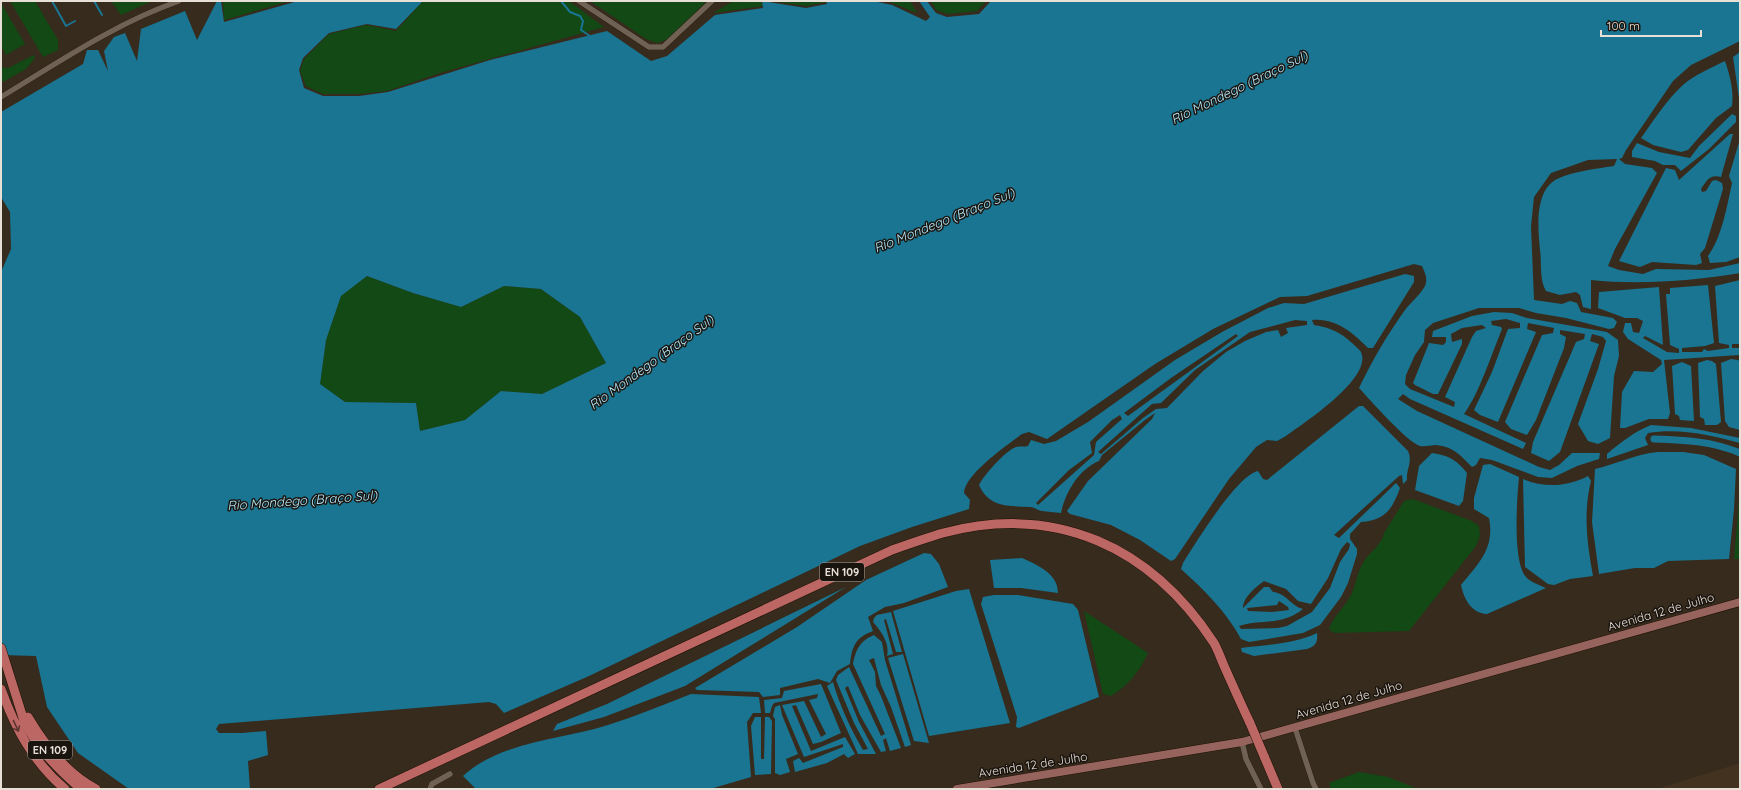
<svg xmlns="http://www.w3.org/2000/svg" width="1741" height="790" font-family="Quicksand,sans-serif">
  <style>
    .built { fill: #42321f }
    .green { fill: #124914 }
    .water { fill: #197592; fill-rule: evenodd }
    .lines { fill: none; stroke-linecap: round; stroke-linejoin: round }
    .stream { stroke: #197592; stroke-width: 2 }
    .canal { stroke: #197592; stroke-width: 7 }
    .street-casing { stroke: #1e1306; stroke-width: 6 }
    .secondary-casing { stroke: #1e1306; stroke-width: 9 }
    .primary-casing { stroke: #1e1306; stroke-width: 10 }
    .street { stroke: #6f6153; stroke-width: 5.5 }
    .secondary { stroke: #96645c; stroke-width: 8 }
    .primary { stroke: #bd6764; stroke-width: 9 }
    .primary-bridge-casing { stroke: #1e1306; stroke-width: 10; stroke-linecap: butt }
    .primary-bridge { stroke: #bd6764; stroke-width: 9 }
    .oneway { stroke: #5b3530 }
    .labels { text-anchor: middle; stroke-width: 3; stroke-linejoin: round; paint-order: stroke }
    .shield { fill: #1a140e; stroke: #aaa39b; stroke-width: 1 }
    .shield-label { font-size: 11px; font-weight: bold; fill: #e8e0d7 }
    .street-label { font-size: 12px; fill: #e8e0d7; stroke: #1a140e }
    .water-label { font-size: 13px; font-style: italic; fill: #b6e8fc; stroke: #1a140e }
  </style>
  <rect width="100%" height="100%" fill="#372b1d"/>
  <path class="built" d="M1740,763V789H1659L1660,788Z"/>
  <path class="green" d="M10,1H35L58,40V50L43,57Z
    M111,1H152L121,15Z
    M223,1H290L224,20Z
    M423,1H569L604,27L440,73L387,91L359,94H323L306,86L300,71L304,59L329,34L366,25L396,31Z
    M590,1H707L666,40L657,43L646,39Z
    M733,1H761L763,6L713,13Z
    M770,1H825L826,2L807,6Z
    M887,1H910L917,13Z
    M931,1H986L977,11L948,14L936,10Z
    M1,3L25,44L6,55L1,46Z
    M34,55L35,58L26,69L1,83V67L8,68Z
    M367,276L413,293L461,307L504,286L541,289L580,317L606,363L542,394L501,391L465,420L420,431L416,403L345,402L320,384L326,340L341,296Z
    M1739,468L1740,469V559H1734L1739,498Z
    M1413,499L1472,521L1479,526L1480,536L1476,546L1409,631L1334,633L1329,629C1333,616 1345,607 1351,595C1356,584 1357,573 1363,563C1369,552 1382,545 1384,533L1404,501Z
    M1084,611L1148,653C1139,672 1129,685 1111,696L1103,694Z
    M1359,772L1388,777L1418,789H1331L1329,783Z"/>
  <path class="water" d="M217,1H221L224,22L298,1H423L396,29L367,24L329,33L303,58L299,70L304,88L323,96H359L388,92L490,60L607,31L651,61L667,56L715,15L763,8L762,1L806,8L827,4L826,1H873L892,5L926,21L930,17L919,1H927L936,13L947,17L979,14L991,1H1740V41L1691,65L1673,81L1626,150L1622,158L1619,159L1625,164L1652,168L1657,173L1615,249L1608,266L1619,270L1643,274L1656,269L1709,270L1740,263V273C1694,281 1637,285 1591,280V309L1583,307L1580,295L1576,292L1560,295L1546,291C1539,279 1542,263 1540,250C1538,229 1534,191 1557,179C1574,171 1595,169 1614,166L1617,159L1588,160L1551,173L1534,197L1531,226L1534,300L1562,304L1570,301L1577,303L1581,312L1613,318L1617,322L1614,328L1609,329L1566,318L1536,313L1519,308H1479L1433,323L1425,330L1424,342L1415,355L1406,375L1405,384L1410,389L1454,407L1455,402L1445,397L1472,337L1476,331L1486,328L1482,325L1462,328L1451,334L1452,342L1462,339V344L1438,394H1433L1415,385L1413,383L1429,343L1443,345L1446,342V337H1432L1433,331L1472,316L1494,312L1512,313L1527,318L1607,332L1618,340L1619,356L1614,376L1610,438L1598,444L1588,441L1578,424L1598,369L1606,341L1603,337L1592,334L1590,341L1599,344L1560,452L1549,461L1531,453L1533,442L1576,342L1584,339L1585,334L1560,330V334L1566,337L1564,348L1536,420L1527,435L1511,429L1505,422L1542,335L1553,333L1554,328L1528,323L1527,329L1536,332L1498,422L1480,415L1474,410L1492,372L1508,329L1520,328V323L1506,319L1491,321L1492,325L1501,327L1502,329C1492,353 1479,394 1464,414L1526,443L1523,449L1410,399L1403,394L1398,399L1417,411L1539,467L1550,470L1559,465L1572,453H1600L1599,459L1577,466L1552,478L1538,477L1492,460L1480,458L1476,465L1472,467C1460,455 1454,447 1436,445C1431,445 1425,447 1420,446C1407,442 1370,400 1359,388C1372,361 1387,335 1405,310C1411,302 1420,295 1425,286C1428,278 1425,273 1422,266L1414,264L1307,296L1280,297L1213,329L1155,364L1047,439L1029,432L1022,434C1006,446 965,474 964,493L970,500L969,509L912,527L860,546L589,676L504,713L496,704L489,702L219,724L216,729L219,733H242L266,731L268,755L248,761L250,789H129L78,753L47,707L36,656L1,655V272L11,249L10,212L1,197V112L83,64L87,50H98L108,71L104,51L114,37L125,33L137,61L141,29L185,11L197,40ZM367,276L413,293L461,307L504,286L541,289L580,317L606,363L542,394L501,391L465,420L420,431L416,403L345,402L320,384L326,340L341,296Z
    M1740,52V105L1733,57Z
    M1725,61C1730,76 1734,90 1732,106L1716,118L1688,150L1681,152L1653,145L1641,138C1654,120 1667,99 1684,84C1696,74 1711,68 1725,61Z
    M1732,114L1736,116V122L1709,149L1681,171L1675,165H1663L1655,161L1632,157V151L1637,143L1659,152L1690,158L1699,146Z
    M1730,134H1733L1721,177C1710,174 1707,180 1701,189L1702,192L1706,191L1712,181L1716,180L1722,183L1723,189L1705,248L1700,254L1702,263L1696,265L1652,262L1640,267L1619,261L1666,168L1675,170L1679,180Z
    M1740,139V257L1726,262L1710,263L1708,256C1722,237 1727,206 1732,183L1729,176Z
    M1405,274L1414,276V282L1373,348H1368C1354,333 1334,317 1312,320L1314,325C1329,327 1342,333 1352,343C1355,346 1359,349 1361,352C1373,378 1304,423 1286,436L1277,441L1267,440L1256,447L1229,479L1175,559L1171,561L1140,540L1111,525L1070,514L1067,511L1088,481L1152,419L1155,413L1145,420L1102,455L1099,461C1079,469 1065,493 1061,513C1054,512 1048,512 1042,511C1037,510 1034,507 1030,507C1010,506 989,508 979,485C984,475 1005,451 1016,447C1020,446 1025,447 1028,446L1031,440L1044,444L1056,441L1088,422L1175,360L1222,332L1268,308L1284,303L1304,304ZM1295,320L1307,321V325L1286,328L1288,333L1281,337L1278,330L1266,332L1245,341L1226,352L1203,371L1167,408L1156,409L1143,418L1101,454L1098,452L1152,404L1161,403L1195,370L1250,332ZM1236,334L1238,336L1128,416L1124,413L1171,378ZM1120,415L1122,419L1096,442L1094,455L1038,505L1036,503L1069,470L1092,453L1090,442L1112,420Z
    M1740,280V344H1732V348H1740V355L1664,360L1670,413L1668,419H1649L1625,428H1620L1622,392L1634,371L1653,372L1662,364L1661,360L1628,339L1623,332L1625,323H1631L1633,332L1639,333L1643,321L1637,318H1625L1598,308L1599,292L1659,287L1663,345L1645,336L1643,338L1667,352L1679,353V349L1670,345L1666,294H1670V288L1708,285L1714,343L1705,346L1682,348V352H1702L1704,349L1708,351L1729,348V345L1719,343L1715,286Z
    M1731,359L1738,360L1740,362V430L1729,427L1725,421L1721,363Z
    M1707,360L1712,361L1716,364L1721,422L1717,425H1705L1704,419L1700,417L1698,363Z
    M1682,362L1691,366L1694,421L1680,420L1679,416L1675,414L1672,366Z
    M1359,406H1363L1408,451C1413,462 1406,469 1407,480L1403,484L1402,475L1399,476L1334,535L1339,538L1396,483L1400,488C1392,510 1385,520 1361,522L1350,534V539L1357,549V554L1348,583L1341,597L1320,625L1303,633L1249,642L1241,639C1226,611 1204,590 1181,569L1183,563C1195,544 1237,475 1258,471L1263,479L1267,480ZM1347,542L1350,544L1349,549L1340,562L1330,588L1312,612L1287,626L1278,628L1241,629L1239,626C1263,618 1280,627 1303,609C1291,606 1286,593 1273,592L1269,587H1264L1243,608C1243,597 1256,587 1264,581L1286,589L1298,601L1311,604L1328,578L1341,549ZM1279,601L1288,607L1289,610L1272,612L1248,611L1247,608L1277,605Z
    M1651,425L1691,428L1740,438V443C1710,435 1679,428 1648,433L1645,438L1648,445L1607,459V454C1621,442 1634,432 1651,425Z
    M1658,452H1683L1704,455L1736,469L1734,509L1729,559L1668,561L1654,568H1635L1599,574L1592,522L1595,469C1616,464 1636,454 1658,452Z
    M1432,453C1448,455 1457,460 1467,473L1463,501L1459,506L1415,490L1419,466Z
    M1490,464L1519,477C1517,498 1512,564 1527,578C1532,583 1540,585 1546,588L1487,614C1471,613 1464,599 1461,585C1479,563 1495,548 1489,518L1474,509V498L1483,465Z
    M1588,476L1591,481C1583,513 1587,544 1593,576L1570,579L1554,585L1548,584L1525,567L1523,479C1544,488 1567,487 1588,476Z
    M924,553L931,554L939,564L948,587L904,603L885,607L868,617L873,631C856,637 852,646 850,664L837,671L830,683L818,679L780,688V695L763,697L759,692L697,690L695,688L797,627L866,580Z
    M1022,558C1037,565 1058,573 1058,593L1021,588H994L990,560Z
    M846,587L685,686L604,717L553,731L557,724L607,704Z
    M969,589L1010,723L929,736L893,611L956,591Z
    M994,595H1018L1073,604L1078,610L1099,697L1019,728L1016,727L1017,717L981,604L983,597Z
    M891,612L902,652H896L886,619L884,620L893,654L887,656C890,643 881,631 873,622L874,618L877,615Z
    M1317,633C1318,642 1316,646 1307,649L1254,656L1242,652L1241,648C1266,645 1294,644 1317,633Z
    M874,635L882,642L885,660L911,745L905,747L891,707L881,685L874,658L869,660L875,672L876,686L881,696L901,748L890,751L886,738L883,740L886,751L881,752L860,715L848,686L845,688L859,722L876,754H858L827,686L833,682C840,706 850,728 863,750L868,749L854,723L836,680L838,675L849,667L881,736L885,734L853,664C856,649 860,641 874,635Z
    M903,654L929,743L914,741L888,658Z
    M821,684L841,733L821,742L813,744L796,705L792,706L811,751L845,737L855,754L848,758L844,754L827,763L795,772L793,761L799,758L803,763L843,747V744L804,757L782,705L804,701L821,737L826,734L809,700L817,698L818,694L774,703L772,706L770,713H765L764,700L782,698L784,691Z
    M691,694L759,697L761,713H753L747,722L751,777L710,789H476L463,776C501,741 561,740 608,725C636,716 663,705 691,694Z
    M780,705L782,715L798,754L786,759L790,772L780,775L775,773V719L773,716L775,707Z
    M755,717H761V759H764L765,717H769L772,721L771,774L755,775L751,726Z"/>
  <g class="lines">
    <path class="stream" d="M52,1L66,26L75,21
      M94,1L102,15
      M561,1L570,12L580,16L583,21L581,30L590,36"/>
    <path class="canal" d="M1654,439C1684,440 1712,441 1740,453"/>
    <defs>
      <path id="street" d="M579,1L649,47H663L712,1
        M1,97C59,62 114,24 179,1
        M1295,728L1313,783L1316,789
        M1242,742L1246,759L1261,789
        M430,789L432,784L450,774"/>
      <path id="secondary" d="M957,789L1242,742L1740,602"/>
      <path id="primary" d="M1,648L24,721C38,749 58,769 81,789
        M1,689C15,728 33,762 65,789
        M28,717C45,746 66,773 96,789
        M1264,756L1278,789
        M379,789L892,550C909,544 926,538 943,533C1057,503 1151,547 1214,643C1218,650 1221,659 1225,668C1233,686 1241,704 1250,723"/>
    </defs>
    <use href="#street" class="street-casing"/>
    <use href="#secondary" class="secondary-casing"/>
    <use href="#primary" class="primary-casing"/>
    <use href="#street" class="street"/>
    <use href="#secondary" class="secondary"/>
    <use href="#primary" class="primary"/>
    <defs>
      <path id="primary-bridge" d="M1250,723L1264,756"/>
    </defs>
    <use href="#primary-bridge" class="primary-bridge-casing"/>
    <use href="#primary-bridge" class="primary-bridge"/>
  </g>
  <defs><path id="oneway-shaft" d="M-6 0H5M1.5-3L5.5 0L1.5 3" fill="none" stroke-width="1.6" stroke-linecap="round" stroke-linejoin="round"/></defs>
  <use class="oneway" href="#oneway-shaft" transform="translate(16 726) rotate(65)"/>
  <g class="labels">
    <g class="shield">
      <rect x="820" y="563" width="44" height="18" rx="3"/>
      <rect x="28" y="741" width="44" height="18" rx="3"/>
    </g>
    <g class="shield-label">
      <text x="842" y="576">EN 109</text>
      <text x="50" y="754">EN 109</text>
    </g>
    <g class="street-label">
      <text transform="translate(1661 612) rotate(-16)" y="4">Avenida 12 de Julho</text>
      <text transform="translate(1349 700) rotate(-16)" y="4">Avenida 12 de Julho</text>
      <text transform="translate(1033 765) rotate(-9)" y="4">Avenida 12 de Julho</text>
    </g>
    <g class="water-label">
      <text transform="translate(1239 87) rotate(-26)" y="5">Rio Mondego (Braço Sul)</text>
      <text transform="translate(944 220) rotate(-22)" y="5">Rio Mondego (Braço Sul)</text>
      <text transform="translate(651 362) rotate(-36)" y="5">Rio Mondego (Braço Sul)</text>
      <text transform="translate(302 500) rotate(-4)" y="5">Rio Mondego (Braço Sul)</text>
    </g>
  </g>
  <rect width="1741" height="790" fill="none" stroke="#e8e0d7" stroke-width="4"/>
  <path d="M1601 30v6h100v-6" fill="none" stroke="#e8e0d7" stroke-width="2"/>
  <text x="1607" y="30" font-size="12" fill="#e8e0d7" stroke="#1a140e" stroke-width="3" paint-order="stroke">100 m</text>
</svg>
